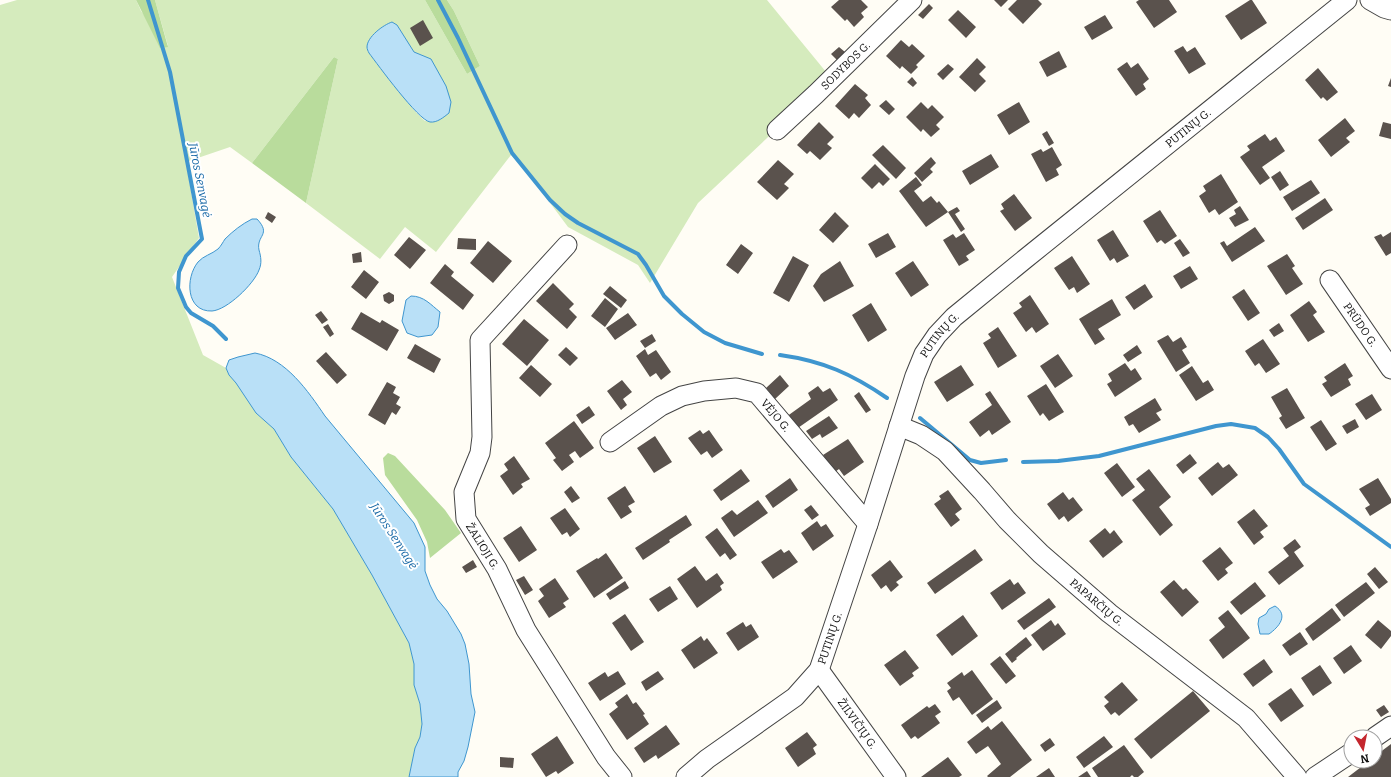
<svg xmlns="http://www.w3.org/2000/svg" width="1391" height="777" font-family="Bitter,serif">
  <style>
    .green { fill: #d5ebbd; fill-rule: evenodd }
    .forest { fill: #b9dc9c }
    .water { fill: #b9e0f7; stroke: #3f96cf }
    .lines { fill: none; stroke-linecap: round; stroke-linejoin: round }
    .stream { stroke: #3f96cf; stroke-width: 4 }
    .building { fill: #5a524d }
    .minor-casing { stroke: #444; stroke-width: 21 }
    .minor { stroke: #fff; stroke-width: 19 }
    .labels { text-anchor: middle; stroke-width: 4; stroke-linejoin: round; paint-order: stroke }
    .street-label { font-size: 11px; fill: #111; stroke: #fff }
    .water-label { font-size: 12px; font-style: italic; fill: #1768a6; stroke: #fff }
  </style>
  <rect width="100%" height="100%" fill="#fffdf5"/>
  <path class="green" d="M17,0H136L141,11L168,46L155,0H425L467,74L480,66L454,11L447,0H767L831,78L698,203L650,283L638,265L568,227L530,176L511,155L436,252L405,227L380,259L306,203L338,59L334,57L252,163L230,147L186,162L199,238L172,277L203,355L226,368L229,375L236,383L256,413L274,429L291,457L333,509L372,575L409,643L414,664V685L420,704L422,724L420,737L415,748L409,777H0V5ZM397,25C403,34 407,44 413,52C430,74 454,81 449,113L425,121L414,110L369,53L367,46Z"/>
  <path class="forest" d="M136,0H155L168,47L160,48Z
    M425,0H447L454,11L480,66L467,74Z
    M334,57L338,59L306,203L252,163Z
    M388,453L395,456L445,510L461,533L430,558L427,542L417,520L385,475L383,458Z"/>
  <path class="water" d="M392,22L397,25L414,52L431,59L446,86L451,102L449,113C444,117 437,123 430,122C418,120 378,65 369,53C368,51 367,49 367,47C367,37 383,25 392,22Z
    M252,219H257C272,235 256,235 259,250C261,257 262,263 259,270C254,284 227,310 212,311C186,312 185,278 198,262C203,256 212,254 218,249C221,246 223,242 225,239C233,231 242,224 252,219Z
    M411,296C424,296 431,305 440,312L438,327L432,335L418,337L407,333L402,321L406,300Z
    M255,353C286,359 308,391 325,416L414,523L425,547V571L430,585L437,599L447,611L461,634L465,644L469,664L471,694L475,712L468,747L464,761L458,772V777H409L415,748L420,737L422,724L420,704L414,685V664L409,643L372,575L333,509L291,457L274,429L256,413L236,383L229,375L226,368L229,360L238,357Z
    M1275,606C1289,615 1279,627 1269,634H1260L1258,624L1259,618L1266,614L1269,609Z"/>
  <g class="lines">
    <path class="stream" d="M148,0L170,72L202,239L186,256L179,272L178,288L186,307L191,313L213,326L226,339
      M438,0L458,38L512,153L550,200L565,214L578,223L638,254L646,265L664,296L682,314L704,332L725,343L762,354
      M780,355C823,361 852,374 887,398
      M920,418L970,460L981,463L1006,460
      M1023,462L1058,461L1099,456L1216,426L1231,424L1255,428L1268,437L1279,449L1304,484L1391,547"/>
  </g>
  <path class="building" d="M839,0H861L868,7L861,13L864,17L854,27L847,19L845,21L831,7Z
    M994,0H1008L1001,7Z
    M1017,0H1038L1042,4L1023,24L1008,9Z
    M1139,0H1169L1177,12L1154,28L1136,2Z
    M1250,0H1252L1267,23L1241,40L1225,16Z
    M929,4L933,8L923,19L918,15Z
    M958,10L976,27L966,38L948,20Z
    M1105,15L1113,28L1092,40L1084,27Z
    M423,20L433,38L420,46L410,28Z
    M901,40L909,47L912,44L925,56L916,65L918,67L911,74L902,66L900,69L886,56Z
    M1183,46L1187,52L1195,47L1206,64L1189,74L1174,51Z
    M839,47L845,52L837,60L831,54Z
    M1059,51L1067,67L1047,77L1039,62Z
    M977,58L986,67L979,74L986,81L975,92L959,77Z
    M1127,62L1131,68L1138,63L1149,79L1143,84L1146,89L1136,96L1117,69Z
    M948,64L954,69L943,80L937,74Z
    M1318,68L1338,92L1327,101L1323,97L1321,99L1305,80Z
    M912,77L917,83L913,87L907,82Z
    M1391,78V87L1388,86Z
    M855,84L868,95L865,98L871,105L859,118L854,113L849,119L835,106Z
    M886,100L895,109L889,115L879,106Z
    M921,102L928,109L932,105L944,117L936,125L940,129L931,137L923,129L921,132L906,117Z
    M1019,102L1030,122L1009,135L997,115Z
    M1345,118L1355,131L1346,138L1350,142L1331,157L1318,140Z
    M819,122L834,137L827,144L832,148L820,160L810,151L807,154L797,145Z
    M1383,122L1391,124V139L1379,136Z
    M1047,131L1054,143L1049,146L1042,134Z
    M1265,134L1270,141L1276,137L1285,151L1262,167L1270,178L1260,185L1240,157L1250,150L1247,146Z
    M883,145L906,168L896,179L872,155Z
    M1052,147L1062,165L1056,169L1059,175L1046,182L1031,154L1041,149L1043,152Z
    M991,154L999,167L970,185L962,171Z
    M931,157L936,163L930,169L933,172L922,182L914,173Z
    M778,160L794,174L784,184L789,188L777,200L757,182Z
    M875,164L890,179L883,186L879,182L872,189L861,178Z
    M1280,171L1289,185L1280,191L1271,177Z
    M1221,174L1238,202L1219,215L1215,209L1209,213L1199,196L1206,191L1203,186Z
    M916,177L922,185L914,191L923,202L931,196L937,203L939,201L948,212L926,227L899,191Z
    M1311,180L1320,193L1292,211L1283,197Z
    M1014,194L1032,218L1015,231L1000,211L1004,209L1001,204Z
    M1325,198L1333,210L1303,230L1295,218Z
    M1240,206L1249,220L1235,227L1229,218L1236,214L1234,210Z
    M957,207L960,211L955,214L965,229L961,232L948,212Z
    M1160,210L1177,236L1165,244L1161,240L1157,243L1143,221Z
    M268,212L276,217L272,223L265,218Z
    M835,212L849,226L833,243L819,230Z
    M1255,227L1265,241L1232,262L1220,243L1224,241L1227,246Z
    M1113,230L1129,256L1117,263L1114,258L1110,261L1097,240Z
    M1391,232V253L1386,256L1374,237L1381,234L1383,237Z
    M888,233L896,247L876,258L868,244Z
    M964,233L975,250L966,256L969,260L959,266L943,240L953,234L956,238Z
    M409,237L426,250L410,269L394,255Z
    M458,238L476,239V250L457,249Z
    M1180,239L1190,253L1183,257L1174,243Z
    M488,241L512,261L493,283L470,263Z
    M741,244L753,253L738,274L726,265Z
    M361,252L362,262L353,263L352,254Z
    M1287,254L1295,266L1292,268L1303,284L1286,295L1267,266Z
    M793,256L809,265L789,302L773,293Z
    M1072,256L1090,284L1077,293L1074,287L1069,290L1054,268Z
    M840,261L854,286L824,302L813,286L821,274Z
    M913,261L929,285L911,297L895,273Z
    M445,264L454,272L451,276L474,295L463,310L430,283Z
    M1190,266L1198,279L1181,289L1173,276Z
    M364,270L379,282L366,299L351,287Z
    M553,283L574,304L569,309L577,317L567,329L536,301Z
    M1145,284L1153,297L1134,310L1125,297Z
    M610,286L627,300L621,308L603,294Z
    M1244,289L1260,313L1248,321L1232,297Z
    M389,292L394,295V301L389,304L384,301L383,295Z
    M1030,295L1049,324L1036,333L1032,327L1026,332L1013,313L1022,307L1019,303Z
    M605,298L618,309L605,327L591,316Z
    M1112,299L1121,315L1098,329L1105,339L1095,345L1079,319Z
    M1309,301L1317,312L1313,315L1325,332L1308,342L1290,315Z
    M871,303L887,330L868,342L852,315Z
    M321,311L328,320L322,324L315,315Z
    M361,312L380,323L382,320L399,330L387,351L351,329Z
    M628,313L637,325L615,340L606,328Z
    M524,319L549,340L527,366L502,344Z
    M1279,323L1284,331L1274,337L1269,330Z
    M328,324L334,334L330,337L323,327Z
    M998,327L1017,356L998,368L983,343L991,338L988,334Z
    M652,334L656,341L645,348L640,341Z
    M1168,335L1173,342L1181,337L1187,347L1182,350L1190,363L1176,372L1157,341Z
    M1263,339L1280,364L1266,373L1259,363L1255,366L1245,351Z
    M415,344L441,359L434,373L407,358Z
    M1137,345L1142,353L1128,362L1123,355Z
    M566,347L578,358L570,366L558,355Z
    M645,349L648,355L656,350L671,372L661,380L656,373L650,377L636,356Z
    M326,352L347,375L337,384L316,361Z
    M1058,354L1073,376L1055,388L1040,366Z
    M1125,363L1131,371L1135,368L1142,379L1115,397L1107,384L1112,381L1108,374Z
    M1345,363L1353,376L1348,379L1351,385L1331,397L1322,384L1327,381L1324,377Z
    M531,365L552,384L540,397L519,378Z
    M961,365L974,385L947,402L934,382Z
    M1192,366L1203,383L1208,380L1214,390L1196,401L1179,375Z
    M780,375L789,386L775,399L766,388Z
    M622,380L632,392L623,399L627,405L621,410L607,391Z
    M387,382L396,387L393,393L400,397L396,404L401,407L396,415L392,412L385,425L368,415Z
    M1046,384L1064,412L1049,421L1043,413L1040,416L1027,396Z
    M818,386L823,392L830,388L838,400L795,430L786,417L811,399L808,393Z
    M1287,388L1305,418L1286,429L1279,418L1282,416L1271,397Z
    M990,391L1011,422L992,435L989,430L980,437L969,422L992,405L985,394Z
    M859,392L871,410L866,413L854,396Z
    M1372,394L1382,410L1366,420L1355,404Z
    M1155,398L1162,410L1156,413L1161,420L1139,433L1133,424L1129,426L1124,417Z
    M589,406L595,415L582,424L576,415Z
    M829,416L838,428L822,438L820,434L812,439L806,431Z
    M1355,419L1359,427L1347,434L1342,426Z
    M1321,420L1337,444L1326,451L1310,427Z
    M574,421L594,448L580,458L575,451L569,455L574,462L562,471L553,460L556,458L545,443Z
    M700,430L703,434L709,430L723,450L712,458L707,451L701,455L688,438Z
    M655,436L672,462L654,473L637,448Z
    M848,439L864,462L844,476L839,469L835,472L823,455Z
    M1190,454L1197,463L1183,474L1176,465Z
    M514,456L530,479L521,484L523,487L513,495L500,476L508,470L504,464Z
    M1218,462L1223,468L1229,464L1238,475L1212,496L1198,478Z
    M1117,463L1135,487L1122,497L1104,473Z
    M741,469L750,481L721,501L713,490Z
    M1149,469L1171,497L1159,507L1173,525L1160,536L1132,500L1145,490L1136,479Z
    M790,478L798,490L773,508L765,496Z
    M1378,478L1391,499V503L1370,516L1365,508L1370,505L1359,489Z
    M571,486L580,498L572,503L564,492Z
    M625,486L635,502L628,506L632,512L621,519L607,498Z
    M948,490L962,509L955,514L960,520L951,527L934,504L941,499L939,496Z
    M1063,492L1069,500L1073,497L1083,510L1068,522L1064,516L1059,520L1047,504Z
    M758,500L768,513L734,537L721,518L732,510L737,515Z
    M811,505L819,515L812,520L804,510Z
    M565,508L580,529L570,537L567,532L562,535L550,518Z
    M1254,509L1268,526L1260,532L1264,537L1254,545L1237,522Z
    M686,515L692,525L669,540L670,542L643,560L635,548Z
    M817,521L821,527L826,524L834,536L813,551L801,533Z
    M521,526L537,550L519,562L503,538Z
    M717,528L737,555L730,560L725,553L720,557L705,537Z
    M1105,528L1110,534L1114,530L1123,542L1103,558L1089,541Z
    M1295,539L1301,547L1294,552L1304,566L1279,585L1268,572L1289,556L1283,548Z
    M1220,547L1233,563L1225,569L1228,573L1218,581L1202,561Z
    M781,549L784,553L789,550L798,562L773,579L761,562Z
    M975,549L983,560L935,594L927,583Z
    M606,553L623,578L594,598L576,571L597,558L598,559Z
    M473,560L477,567L466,573L462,567Z
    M890,560L903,577L896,582L899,585L891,592L886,585L881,589L871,575Z
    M695,566L706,581L717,573L724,583L720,586L722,590L697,608L677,579Z
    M1375,567L1388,582L1379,589L1367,574Z
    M524,576L533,590L525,595L516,580Z
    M555,578L569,599L563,603L566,607L549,618L538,601L544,596L539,589Z
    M1010,579L1014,585L1018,582L1026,593L1002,610L990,593Z
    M1174,580L1183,590L1186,588L1199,602L1182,617L1160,592Z
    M625,581L629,588L610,600L606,594Z
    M1255,582L1266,596L1241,615L1230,602Z
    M1366,582L1375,593L1344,617L1335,605Z
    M670,586L678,599L658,612L649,599Z
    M1049,598L1056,607L1024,630L1017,621Z
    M1332,608L1341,620L1313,641L1305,629Z
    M1228,610L1250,638L1223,659L1209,640L1225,627L1218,618Z
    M625,614L644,642L631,651L612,623Z
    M963,615L978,636L952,656L936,635Z
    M1051,620L1055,626L1058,623L1066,634L1043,651L1031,635Z
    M1378,620L1391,631V636L1381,649L1365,635Z
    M743,622L746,627L751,624L759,637L738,651L726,633Z
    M1300,632L1308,644L1290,656L1282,645Z
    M701,636L704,641L707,638L718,653L694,669L681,650Z
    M1026,637L1032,645L1016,658L1017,659L1012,663L1005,654Z
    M1351,645L1362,661L1344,674L1333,658Z
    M905,650L919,668L912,673L914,676L900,686L884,665Z
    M1000,656L1016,676L1006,684L990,664Z
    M1264,659L1273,672L1253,687L1243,674Z
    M1320,665L1332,683L1313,696L1301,678Z
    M972,670L993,699L972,715L959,697L953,701L947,691L951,688L947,683L962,672L964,676Z
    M618,671L626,684L600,701L588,683L605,672L608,677Z
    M658,671L664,679L646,691L641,682Z
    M1122,682L1138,700L1119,716L1115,712L1111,715L1104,706L1109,702L1104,697Z
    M1291,688L1304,706L1281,722L1268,704Z
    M1193,691L1210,711L1151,759L1134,739Z
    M627,694L633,704L636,702L645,714L643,715L649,724L627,740L609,714L618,707L615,703Z
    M997,700L1002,708L982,723L976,715Z
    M935,704L941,712L935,716L940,723L918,739L915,736L911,739L901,725L927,706L929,708Z
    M1384,705L1389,712L1381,717L1376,710Z
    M1002,721L1032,760L1010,777H988L987,776L1001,764L988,746L976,754L967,742L988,726L991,730Z
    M666,725L680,744L658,759L656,755L644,763L634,748Z
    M807,732L817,745L813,748L816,754L798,767L785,748Z
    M557,736L574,763L558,774L556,771L546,777L531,754Z
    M1104,736L1113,747L1084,768L1076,757Z
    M1050,738L1055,745L1045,752L1040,745Z
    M1391,744V777H1348L1369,761H1375V756Z
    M1124,745L1144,772L1138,777H1134L1132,775L1130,777H1098L1092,768Z
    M500,757L514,758L513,768L500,767Z
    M948,757L962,775L959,777H921Z
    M1049,768L1055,777H1036Z
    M1087,771L1091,777H1078Z"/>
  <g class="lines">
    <defs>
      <g id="minor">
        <path d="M1370,0L1384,8L1391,10"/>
        <path id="s1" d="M777,130L816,94L912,0"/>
        <path id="s2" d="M567,245L480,340L482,437L480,453L464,492L466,519L497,569L526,630L606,757L622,777"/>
        <path id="s3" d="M1330,280L1391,369"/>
        <path id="s4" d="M899,426L921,435L945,451L982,491L1007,520L1041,554L1109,613L1246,718L1297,777"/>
        <path id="s5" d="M610,442L661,406L682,396L704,391L736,388L757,393L868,524"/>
        <path id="s6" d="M819,670L896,777"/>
        <path d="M1375,737L1391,726"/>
        <path id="s7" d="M686,777L707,759L795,697L819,670L868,524L915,376L924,354L937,335L954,317L1025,259L1347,0"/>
        <path d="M1315,777L1351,753"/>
      </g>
    </defs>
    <use href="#minor" class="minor-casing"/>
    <use href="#minor" class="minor"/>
  </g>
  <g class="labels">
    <g class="street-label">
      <text dy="4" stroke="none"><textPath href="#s1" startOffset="94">SODYBOS G.</textPath></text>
      <text dy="4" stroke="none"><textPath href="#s7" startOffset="853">PUTINŲ G.</textPath></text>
      <text dy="4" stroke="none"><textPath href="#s3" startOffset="54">PRŪDO G.</textPath></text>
      <text dy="4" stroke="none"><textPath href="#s7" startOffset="529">PUTINŲ G.</textPath></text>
      <text dy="4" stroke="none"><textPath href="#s5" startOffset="191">VĖJO G.</textPath></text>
      <text dy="4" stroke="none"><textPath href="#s2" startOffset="343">ŽALIOJI G.</textPath></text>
      <text dy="4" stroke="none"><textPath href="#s4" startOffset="267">PAPARČIŲ G.</textPath></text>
      <text dy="4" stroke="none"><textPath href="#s7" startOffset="205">PUTINŲ G.</textPath></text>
      <text dy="4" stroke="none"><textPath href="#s6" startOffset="66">ŽILVIČIŲ G.</textPath></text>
    </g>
    <g class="water-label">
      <text transform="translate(200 180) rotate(79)" y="4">Jūros Senvagė</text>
      <text transform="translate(394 536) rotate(57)" y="4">Jūros Senvagė</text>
    </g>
  </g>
  <g transform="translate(1363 749) rotate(170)"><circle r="19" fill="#ffffff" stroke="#a0a0a0"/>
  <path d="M0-3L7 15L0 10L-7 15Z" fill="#c4262e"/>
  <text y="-6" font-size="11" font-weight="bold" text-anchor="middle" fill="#111111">N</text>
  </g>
</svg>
